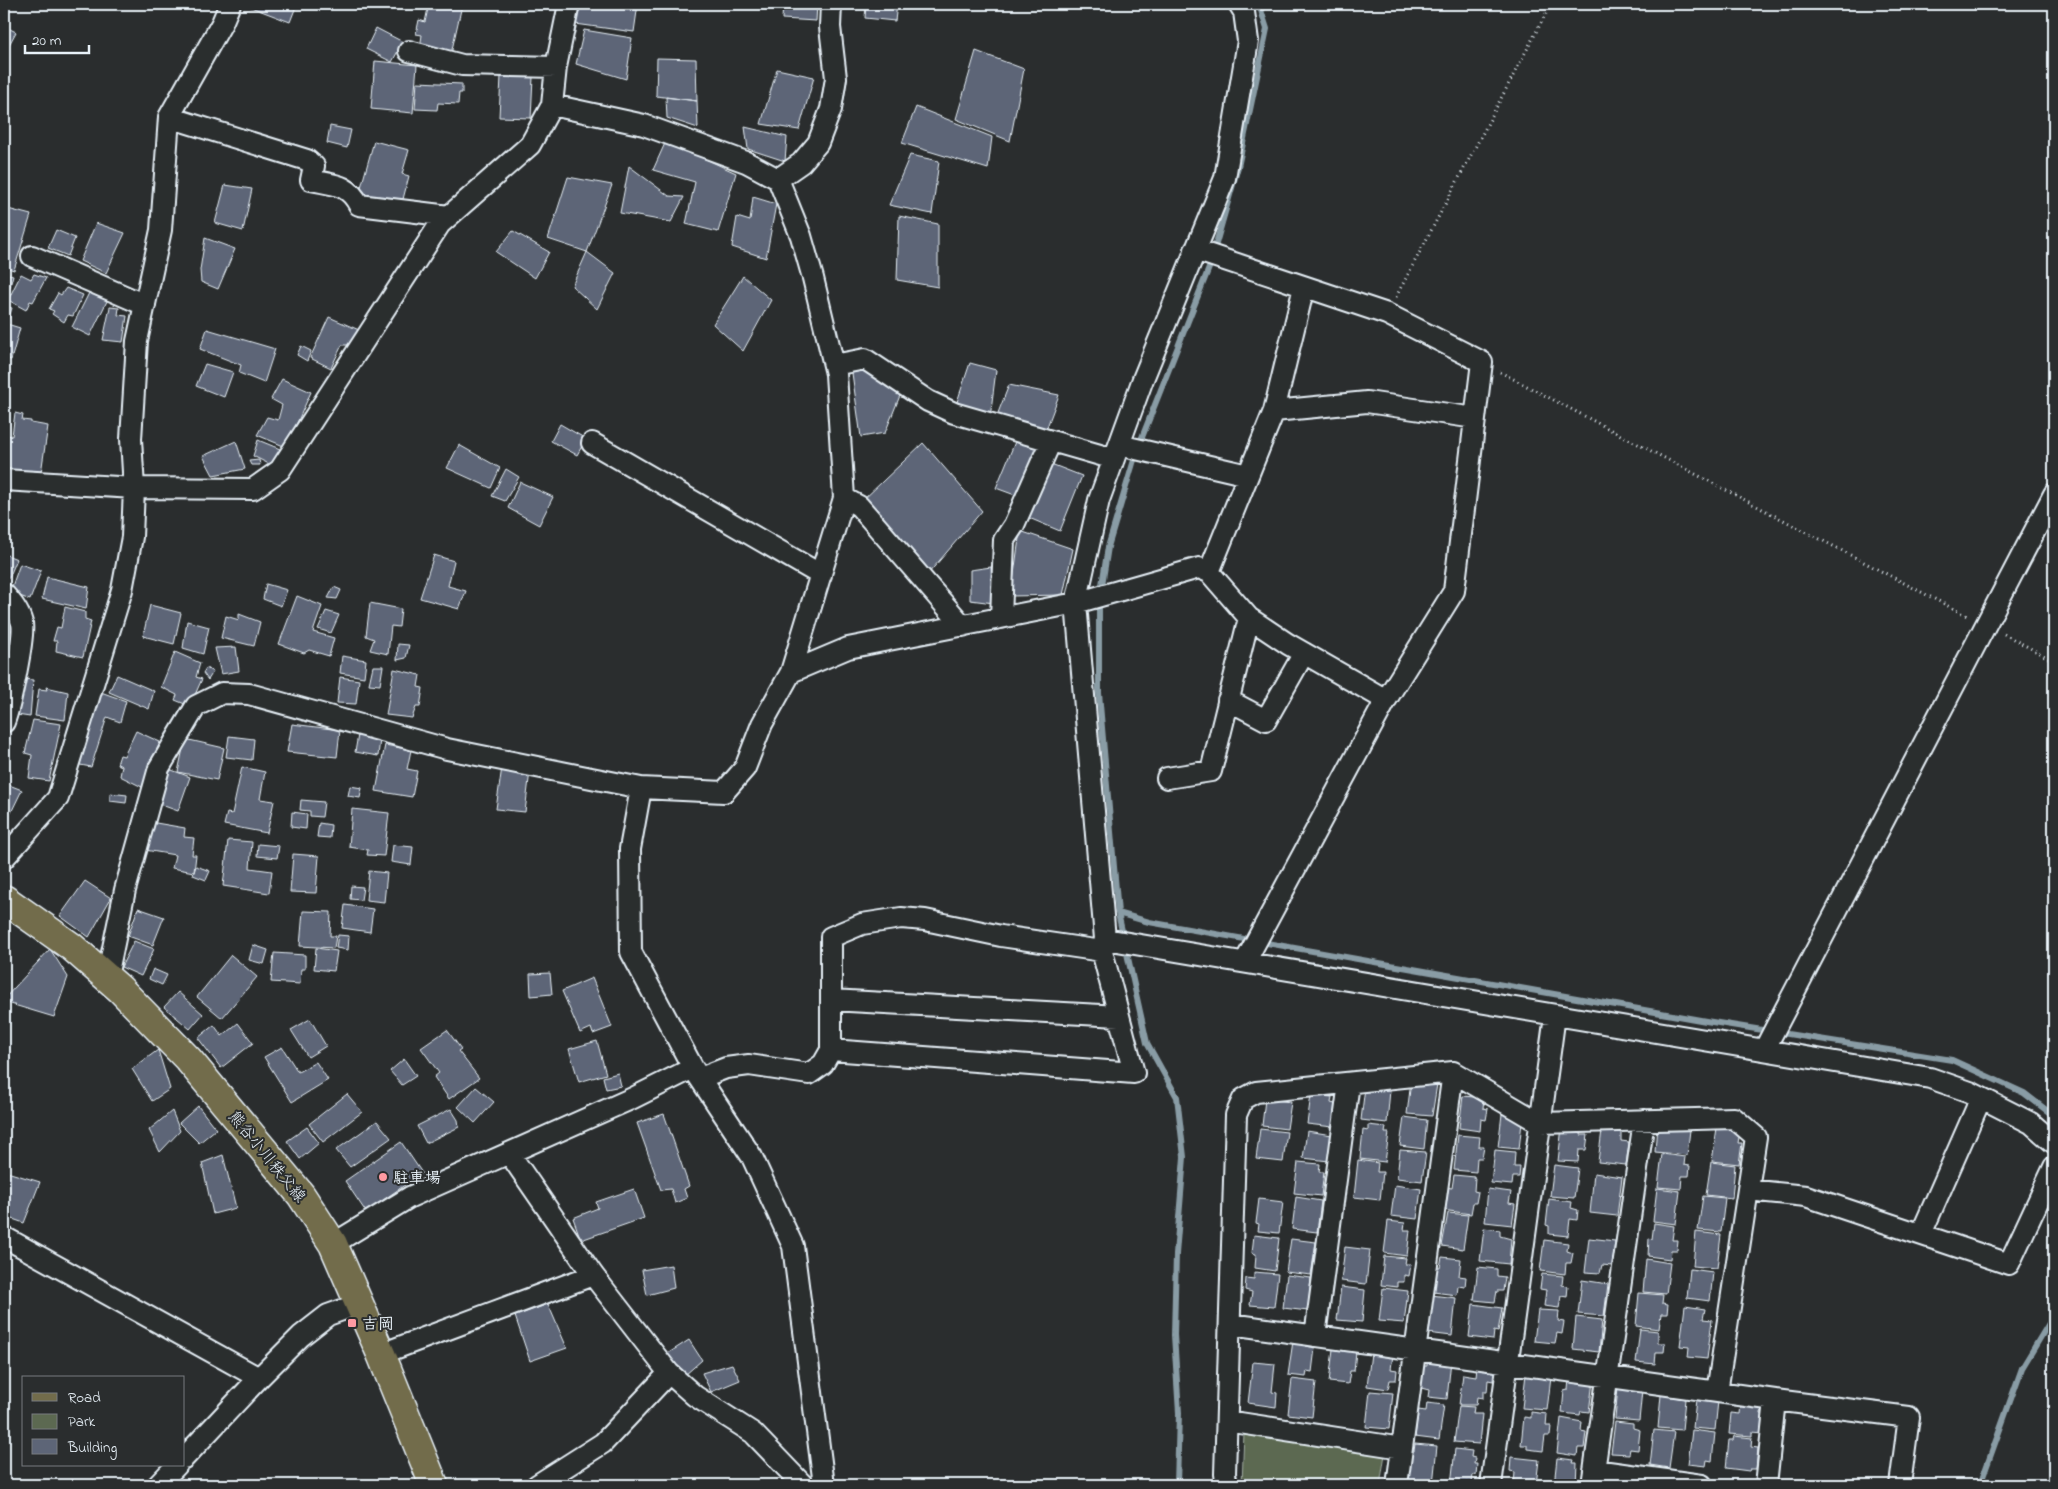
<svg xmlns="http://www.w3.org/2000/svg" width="2058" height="1489" font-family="'Indie Flower','Klee One',sans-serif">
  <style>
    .green { fill: #5c6951; stroke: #a2ada4 }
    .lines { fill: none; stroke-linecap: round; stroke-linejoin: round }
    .stream { stroke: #899ca5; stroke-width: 6 }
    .building { fill: #5d6577; stroke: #e8f1f8 }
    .minor-casing { stroke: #e8f1f8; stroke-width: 24 }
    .primary-casing { stroke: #e8f1f8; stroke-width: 31 }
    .path { stroke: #e8f1f8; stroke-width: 3; stroke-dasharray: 1 4; stroke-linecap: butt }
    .minor { stroke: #2a2d2e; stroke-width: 20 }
    .primary { stroke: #726c4b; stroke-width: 28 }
    .poi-dot { fill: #ff9aa2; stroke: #2a2d2e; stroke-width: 2 }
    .labels { text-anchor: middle; stroke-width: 4; stroke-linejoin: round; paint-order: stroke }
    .street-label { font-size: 16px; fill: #e8f1f8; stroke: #2a2d2e }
    .poi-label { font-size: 16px; font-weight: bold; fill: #e8f1f8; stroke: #2a2d2e; text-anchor: start }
  </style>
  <rect width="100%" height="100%" fill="#2a2d2e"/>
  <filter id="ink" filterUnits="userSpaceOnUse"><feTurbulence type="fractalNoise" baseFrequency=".02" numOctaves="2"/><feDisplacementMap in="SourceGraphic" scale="10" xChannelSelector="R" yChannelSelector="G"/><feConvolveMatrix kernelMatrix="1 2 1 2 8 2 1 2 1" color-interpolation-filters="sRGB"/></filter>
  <g filter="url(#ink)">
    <path class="green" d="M1244,1433L1385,1454L1380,1485H1242Z"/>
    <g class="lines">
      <path class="stream" d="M1118,913L1149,922L1706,1021L1952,1060L2024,1093L2054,1116
        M1177,1485L1179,1413L1174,1335L1176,1254L1184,1157L1177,1097L1147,1043L1118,913L1099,693V604L1108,547L1137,450L1209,268L1238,167L1267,29L1259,4
        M1980,1485L2022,1368L2054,1315"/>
    </g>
    <path class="building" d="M243,4H297L290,22Z
      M429,4L462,5L451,54L420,48L422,35L416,34L419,20L425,22Z
      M576,4H638L634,32L568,23Z
      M783,4H817L816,21L782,19Z
      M866,4H897L895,21L865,18Z
      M4,26L16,32L4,54Z
      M376,28L403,42L392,62L366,49Z
      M584,30L632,38L626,79L576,64Z
      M976,51L1024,69L1010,141L956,119Z
      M657,58L696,59L697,101L656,96Z
      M375,61L417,65L413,113L371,109Z
      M777,69L814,77L799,130L761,124Z
      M501,76L533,77L531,118L499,117Z
      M417,82L462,84V93H459L458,104L438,103L437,110L415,109Z
      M666,97L697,101L698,128L667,118Z
      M916,107L992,137L988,169L902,143Z
      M330,126L351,130L347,148L327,143Z
      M745,127L787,137L785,161L748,149Z
      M374,141L409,150L402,174L409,176L402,203L358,198Z
      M666,141L736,173L718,232L686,224L695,182L653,170Z
      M910,155L939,161L932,214L889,205Z
      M629,166L669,196L684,197L671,222L620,213Z
      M568,177L612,185L587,252L548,239Z
      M225,185L252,189L243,231L215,223Z
      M753,197L776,204L766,258L732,247L737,217L750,221Z
      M4,208L31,215L14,270L4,267Z
      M899,216L938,224V287L897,280Z
      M96,223L125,233L106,273L80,261Z
      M56,230L75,238L68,256L48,248Z
      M513,231L549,252L535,278L496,252Z
      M205,238L235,249L218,289L201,282L200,270Z
      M587,252L615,273L597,309L572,286Z
      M4,273L13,275L6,302L4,301Z
      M21,274L31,279L34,274L46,278L33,302L30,301L26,310L8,300Z
      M743,276L771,300L743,351L713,324Z
      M66,288L83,295L73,316L68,315L64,322L52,314L54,311L49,309L58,293L61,295Z
      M90,291L108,299L90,336L72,327Z
      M4,306L12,308L7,324L20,328L11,360L4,358Z
      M110,307L119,308L118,315L127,316L123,342L103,340Z
      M329,317L359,330L349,345H342L331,368L310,358Z
      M207,329L275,349L264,383L239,373L241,365L200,349Z
      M301,346L311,351L307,361L297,355Z
      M970,363L996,370L990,418L956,405Z
      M205,364L233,372L224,397L196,386Z
      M851,366L903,388L885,433L861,437Z
      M282,379L311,392L286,447L257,435L267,417L278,420L282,405L271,399Z
      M1009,385L1059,395L1044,435L996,418Z
      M15,413L23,415L22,420L31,421V423L48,426L41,473L4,469L7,435L12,436Z
      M560,424L586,439L577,455L551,441Z
      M1017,437L1043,447L1023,498L996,488Z
      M258,440L280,449L273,466L253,456Z
      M236,441L245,469L213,475L203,456Z
      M923,443L982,511L928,574L862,501Z
      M459,445L500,468L491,488L447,468Z
      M259,460L260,465H251L249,461Z
      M1051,464L1082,476L1060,531L1029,518Z
      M506,469L519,477L505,501L492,496Z
      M520,482L553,497L539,525L508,508Z
      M4,504H10L4,538Z
      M1020,531L1073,549L1063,595L1011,596Z
      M4,554L17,559L9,578L4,576Z
      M434,555L454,561L448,586L466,591L459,609L420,598Z
      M20,564L41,571L30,600L10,592Z
      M991,567L994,603L970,600V570Z
      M47,577L89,587L86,609L42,599Z
      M266,584L287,590L281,606L263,599Z
      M334,587L341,590L337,599L328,598Z
      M297,596L322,606L313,632L334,638L329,656L309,650L304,653L279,644Z
      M370,603L401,609L399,627L391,626L388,654L370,650L374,639L366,636Z
      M150,605L181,613L174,644L143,636Z
      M65,607L85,612V619L91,621L83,657L56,651L57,641H53L57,627L61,628Z
      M326,611L339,615L331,633L318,629Z
      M239,614L260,622L254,646L221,638L226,616L239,620Z
      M7,616L14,624L8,635L4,630V619Z
      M187,621L209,627L203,654L183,648Z
      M4,634L7,638L4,641L12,648L4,656Z
      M398,644L409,645L406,658L397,660Z
      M236,647L239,671L221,674L215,648Z
      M175,652L200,663L196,677L202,679L190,706L175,700L177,695L161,687Z
      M342,656L366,660L364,677L340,673Z
      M373,666H383L380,685L369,684Z
      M206,668L213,672L208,680L203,673Z
      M394,669L420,675L418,687L423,688L420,707H416L412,718L386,715Z
      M117,675L154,691L149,709L109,692Z
      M340,677L359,680L356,704L337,703Z
      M23,679L33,680L30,717L10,714Z
      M46,687L68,692L65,720L35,716L39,689L47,690Z
      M98,691L126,701L120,722L107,717L91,767L75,764Z
      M33,720L61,724L49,781L29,778L32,755L25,753Z
      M292,724L340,730L337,757L287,752Z
      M136,731L160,742L142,787L120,776L122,766L117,764L120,755L124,756Z
      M358,735L380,739L378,756L355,752Z
      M229,736L254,739L252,760L226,757Z
      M185,739L224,748L217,780L178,772Z
      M385,745L411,750L407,769L417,771L412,797L376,791Z
      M242,767L265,772L260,799L274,801L267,833L224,825L227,813L232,814Z
      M502,767L530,771L525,812L496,809Z
      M169,769L190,777L178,811L156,803Z
      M4,783L22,790L4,827Z
      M350,786L362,788L360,798L348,796Z
      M110,793L127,795L126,803L110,801Z
      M301,800L324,802L322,817L310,816V811L300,810Z
      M352,809L389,813L384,856L367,855L368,850L349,847Z
      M292,812L307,814L306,829L291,827Z
      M150,822L185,828L184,837L194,838L192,855H196L194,872L172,868L175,855L145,850Z
      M319,823L331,825L330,838L317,837Z
      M228,840L252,842L250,868L272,871L269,893L223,886Z
      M258,844L279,846L277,858L257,856Z
      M393,845L413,847L411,865L391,862Z
      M293,854L319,856L316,893L290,892Z
      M196,866L210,871L206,880L193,875Z
      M369,871L387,873L384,902L366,900Z
      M85,881L111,898L89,937L60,916Z
      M351,886L363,887L361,900L350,899Z
      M345,905L373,909L370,932L342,928Z
      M138,908L164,917L153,945L128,936Z
      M303,911L331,912L330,936H336L334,948L300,946Z
      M338,935L349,936L348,950L336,948Z
      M134,941L154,949L141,976L121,967Z
      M253,945L268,950L264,964L249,960Z
      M316,948L337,951L334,971L314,969Z
      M50,949L68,977L54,1017L4,1002V999Z
      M274,953L305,955V969H301L300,984L271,982Z
      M231,955L257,977L222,1018L197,997Z
      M153,969L167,975L162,985L149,979Z
      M550,973L552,994L531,996L530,974Z
      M592,978L612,1027L593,1034L591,1028L580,1033L562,991Z
      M178,992L203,1014L190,1029L164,1007Z
      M310,1019L326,1046L308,1057L291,1030Z
      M238,1023L253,1043L221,1068L198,1038L214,1025L222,1036Z
      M447,1030L461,1049L458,1051L479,1078L449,1099L434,1077L439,1073L421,1048Z
      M597,1041L606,1074L579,1082L569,1049Z
      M282,1047L298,1072L316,1062L328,1080L292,1102L264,1057Z
      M158,1050L170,1089L152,1101L132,1069Z
      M404,1059L416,1076L402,1085L390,1071Z
      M618,1073L621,1086L606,1089L603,1077Z
      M1411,1081L1437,1084L1432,1116L1407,1114Z
      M476,1087L494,1102L475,1123L458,1107Z
      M1365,1087L1390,1090L1387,1123L1361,1120Z
      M347,1094L362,1112L323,1142L309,1124Z
      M1311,1095L1332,1097L1331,1103L1335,1104L1333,1127L1307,1124Z
      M1463,1096L1484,1098L1483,1108L1488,1109L1486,1120L1481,1119L1480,1131L1459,1128Z
      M1265,1099L1291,1102L1287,1129L1262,1126Z
      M198,1106L216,1129L199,1143L179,1123Z
      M451,1109L458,1120L459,1127L426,1143L417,1126Z
      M172,1111L180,1131L160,1152L149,1130Z
      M664,1114L689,1186L684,1189L687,1198L675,1203L671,1189L661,1190L637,1123Z
      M1502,1114L1516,1116V1121L1522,1122L1519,1149L1498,1147Z
      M1404,1117L1427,1120L1424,1149L1400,1146Z
      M377,1121L391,1138L350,1167L336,1150Z
      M1368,1125L1386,1127L1385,1133H1389L1385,1162L1360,1159L1363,1130L1368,1131Z
      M1657,1125L1690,1130L1687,1155L1655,1152Z
      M307,1127L319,1143L300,1159L287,1141Z
      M1562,1127L1582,1130L1581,1135H1588L1586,1150H1579L1578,1162L1558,1161Z
      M1717,1128L1740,1131L1738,1143H1742L1739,1164L1712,1161Z
      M1260,1129L1287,1132L1283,1162L1256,1159Z
      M1602,1130L1621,1132V1141L1629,1142L1626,1165L1598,1162Z
      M1307,1131L1332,1135L1329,1161L1303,1158Z
      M1458,1135L1480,1137L1479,1147H1484L1482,1158H1477L1476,1172L1454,1170Z
      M401,1142L422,1173L366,1212L345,1181Z
      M1400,1150L1426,1152L1422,1181L1397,1178Z
      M1495,1150L1515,1152L1514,1167H1520L1519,1177H1513L1512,1185L1491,1183Z
      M1662,1154L1685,1157L1684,1165L1690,1166L1689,1176H1682L1681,1189L1658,1187Z
      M223,1155L236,1208L213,1214L202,1163Z
      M1358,1160L1378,1163L1377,1172H1383L1380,1200L1354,1197Z
      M1298,1162L1320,1164L1319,1172H1324L1321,1196L1294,1193Z
      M1711,1162L1735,1165L1732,1198L1706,1195Z
      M1554,1165L1578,1168L1574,1198L1550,1196Z
      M7,1172L40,1182L24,1223L4,1216V1184Z
      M1594,1173L1622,1177L1617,1216L1590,1213Z
      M1454,1175L1475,1177L1474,1191L1478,1192L1476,1203H1473L1471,1214L1442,1210L1445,1187L1452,1188Z
      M1395,1185L1421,1189L1417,1219L1391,1216Z
      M1657,1188L1680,1191L1676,1224L1653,1221Z
      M634,1189L644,1218L581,1240L573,1218L598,1208L596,1202Z
      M1488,1189L1511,1192L1509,1203L1515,1204L1512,1225L1485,1222Z
      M1703,1196L1725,1198L1721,1232L1698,1230Z
      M1296,1197L1321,1201L1317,1232L1292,1229Z
      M1259,1199L1283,1202L1279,1233L1258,1231L1259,1224L1256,1223Z
      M1549,1199L1572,1202L1571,1208L1578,1210L1577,1220L1570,1219L1568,1236L1549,1234V1226L1546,1225Z
      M1448,1213L1468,1215L1463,1249L1442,1246Z
      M1388,1221L1405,1223L1404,1230H1410L1407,1256L1384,1253Z
      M1654,1223L1674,1226L1672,1240H1678L1677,1250H1671L1670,1259L1648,1256L1649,1238L1652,1239Z
      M1484,1228L1500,1230V1236L1511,1239L1509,1264L1480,1261Z
      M1696,1232L1721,1235L1717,1268L1693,1266Z
      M1254,1235L1279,1238L1275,1271L1255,1268L1256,1254L1252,1253Z
      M1589,1238L1615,1241L1612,1266L1602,1265L1600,1273L1585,1272Z
      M1291,1239L1316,1242L1311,1275L1286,1272Z
      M1544,1240L1568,1243L1567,1251L1573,1253L1571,1263H1566L1565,1274L1540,1271Z
      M1345,1247L1370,1250L1366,1284L1341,1281Z
      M1384,1256L1406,1258L1405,1264H1411L1409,1276L1404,1275V1282H1397V1287L1381,1285Z
      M1442,1257L1461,1259L1459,1276L1466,1277L1465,1287L1458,1286L1457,1295L1433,1292L1436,1267H1440Z
      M1646,1259L1670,1263L1666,1294L1643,1292Z
      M671,1265L674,1288L647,1295L642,1270Z
      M1478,1267L1497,1269V1276L1505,1277L1503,1291H1497L1495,1302L1474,1300Z
      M1690,1269L1713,1272L1710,1301L1687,1298Z
      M1254,1272L1278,1274L1274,1307L1250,1305L1252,1292L1245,1290L1246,1278L1254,1279Z
      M1542,1274L1563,1276L1562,1285L1568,1286L1567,1297L1561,1296L1559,1308L1544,1306L1546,1290L1540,1289Z
      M1287,1275L1311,1278L1308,1311L1283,1308Z
      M1582,1280L1608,1284L1604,1316L1578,1314Z
      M1341,1287L1365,1290L1362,1322L1337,1320Z
      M1383,1288L1408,1291L1404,1323L1379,1321Z
      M1639,1293L1663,1295L1662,1303L1668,1304L1667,1314H1661L1659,1329L1636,1326Z
      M1431,1295L1456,1298L1452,1336L1427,1333Z
      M548,1304L567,1348L530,1361L515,1316Z
      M1473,1304L1502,1308L1498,1332L1494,1331L1493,1340L1469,1337Z
      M1685,1306L1705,1309L1703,1319L1712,1320L1707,1359L1688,1357L1689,1347L1680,1346Z
      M1538,1310L1559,1311L1558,1321L1564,1322L1562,1334L1557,1333L1555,1343L1534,1341Z
      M1576,1317L1602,1320L1599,1352L1573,1349Z
      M1640,1329L1658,1331V1343H1665L1664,1352H1656L1655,1364L1636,1362Z
      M689,1340L702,1360L685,1375L667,1354Z
      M1293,1341L1307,1343L1306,1346L1315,1348L1312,1372L1307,1371L1306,1377L1288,1375Z
      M1333,1349L1356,1351L1354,1371H1350L1348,1384L1329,1382Z
      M1371,1353L1393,1355L1391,1369L1397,1370L1396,1380H1390L1388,1389L1367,1386Z
      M1427,1358L1451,1360L1447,1399L1428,1397L1429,1390L1421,1388L1423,1366H1427Z
      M1253,1362L1275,1364L1272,1392L1277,1393L1276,1407L1248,1403Z
      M732,1364L740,1380L711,1392L702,1373Z
      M1477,1367L1494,1369L1493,1381L1488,1380L1487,1392H1483V1398L1477,1397L1476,1405H1459L1463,1374L1476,1376Z
      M1526,1374L1551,1377L1547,1410L1522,1408Z
      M1292,1379L1316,1382L1312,1417L1288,1414Z
      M1569,1379L1593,1381L1589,1412L1581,1411L1580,1415L1562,1413L1564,1391L1568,1390Z
      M1618,1387L1642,1390L1639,1421L1615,1419Z
      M1370,1391L1393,1393L1389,1429L1366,1427Z
      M1661,1395L1685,1399L1682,1430L1658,1428Z
      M1696,1399L1718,1401L1715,1430L1693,1428Z
      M1427,1403L1444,1405L1439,1440L1415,1437L1418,1410L1426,1411Z
      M1741,1404L1762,1406L1761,1414L1764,1415L1762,1433L1752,1432V1436L1729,1434L1731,1413L1740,1414Z
      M1459,1406L1474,1407L1473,1414H1482L1479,1444L1454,1442Z
      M1531,1412L1547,1414L1546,1426H1551L1550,1436H1545L1543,1451L1527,1449V1445H1521L1524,1417L1531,1418Z
      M1561,1418L1582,1422L1581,1431L1586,1432L1584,1448H1578L1577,1456L1557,1453Z
      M1615,1422L1633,1424V1428L1640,1430L1638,1450L1630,1449L1629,1454L1611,1453Z
      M1654,1430L1674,1432L1669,1468L1650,1465Z
      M1692,1430L1715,1433L1712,1461L1707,1460L1706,1466L1688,1464Z
      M1734,1436L1752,1438L1751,1447L1758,1448L1756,1469H1750L1749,1471L1726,1468L1729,1440H1733Z
      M1415,1444L1437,1446L1433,1484L1407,1481L1411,1451H1414Z
      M1455,1449L1472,1451L1471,1457L1475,1458L1474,1464H1477L1476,1475H1473L1472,1483L1466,1482L1465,1485H1451Z
      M1511,1457L1539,1460L1536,1485H1514L1515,1472L1510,1471Z
      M1557,1458L1574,1460L1573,1463H1577L1576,1485H1554Z
      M1608,1481L1623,1483V1485H1608Z"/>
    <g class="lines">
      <defs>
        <path id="minor" d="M1239,4L1244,12L1248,41L1225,178L1143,379L1099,500L1076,603L1105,939L1930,1078L1970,1092L2031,1123L2054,1143
          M409,51L462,65L556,67
          M169,117L307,160L314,166L311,180C333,185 348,183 359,205L449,216
          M778,179L801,163L818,143L831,109L836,78L830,27L831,4
          M1195,250L1387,314L1482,362L1454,591L1386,700L1245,962
          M32,256L145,305
          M834,365L865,359L928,401L954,413L1114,459
          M1274,411L1304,287
          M592,443L821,575
          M1119,445L1248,475
          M4,480L134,488L253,489L280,470L440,224L530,145L552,105L556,67L569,4
          M844,498L859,506L963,626
          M1209,572L1274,411L1367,402L1475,418
          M4,594C12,603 19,611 22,623C25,636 10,707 4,722
          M1001,618L1004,540L1014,525L1051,441
          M791,672L848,648L1076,603L1199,568L1209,572L1249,618L1288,644L1386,700
          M1228,700L1266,720L1304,653
          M1167,778L1211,771L1249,618
          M641,788L630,849L631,952L693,1068L752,1157L793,1246L824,1485
          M4,858L58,798L122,590L132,537L134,488L131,439L137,341L161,230L169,117L222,23L230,4
          M107,977L125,890L159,768L196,706L222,693L249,694L447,749L641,788L724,792L745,768L762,724L791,672L844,498L836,374L813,278L801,236L778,179L746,162L644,125L552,105
          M831,1000L1119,1016
          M831,1050L1134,1073L1102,951L1105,939
          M1764,1050L2054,494
          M700,1078L726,1068L749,1065L809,1074L823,1064L831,1050V937L862,924L901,918L925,920L1001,936L1102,951
          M509,1153L593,1275L669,1373L695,1396L753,1433L803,1485
          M1748,1190L1806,1196L2009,1264L2054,1167
          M1921,1234L1981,1098
          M4,1237L259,1378L184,1458
          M333,1244L410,1197L633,1098L693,1068
          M1231,1324L1775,1400L1766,1485
          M1315,1336L1349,1083
          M381,1354L593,1275
          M259,1378L301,1336L328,1315L359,1304
          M1775,1400L1909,1417L1900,1485
          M1227,1421L1402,1448
          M1594,1470L1702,1485
          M158,1485L177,1465
          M537,1485L603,1443L669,1373
          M1227,1485L1225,1474L1236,1115L1243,1099L1256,1092L1453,1072L1540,1123L1734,1118L1756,1137L1717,1392
          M1397,1485L1453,1072
          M1491,1485L1555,1015
          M1592,1485L1644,1120"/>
        <path id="primary" d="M4,899L72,947L120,989L188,1059L301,1195L333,1244L381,1354L434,1485"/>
      </defs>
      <use href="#minor" class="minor-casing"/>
      <use href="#primary" class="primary-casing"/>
      <path class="path" d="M1396,297L1551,4
        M1500,372L1969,617
        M2004,634L2054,661"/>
      <use href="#minor" class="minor"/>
      <use href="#primary" class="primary"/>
    </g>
  </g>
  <g class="poi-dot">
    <circle cx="383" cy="1177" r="5"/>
    <rect x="347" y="1318" width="10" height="10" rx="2.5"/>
  </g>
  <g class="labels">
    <g class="street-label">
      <text transform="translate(268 1156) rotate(51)" y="6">熊谷小川秩父線</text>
    </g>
    <g class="poi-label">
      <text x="393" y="1183">駐車場</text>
      <text x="362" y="1329">吉岡</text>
    </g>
  </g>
  <rect width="2058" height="1489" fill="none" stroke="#2a2d2e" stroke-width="20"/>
  <rect x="10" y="10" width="2038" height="1469" fill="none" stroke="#e8f1f8" stroke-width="2" filter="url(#ink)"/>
  <rect x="22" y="1376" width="162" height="90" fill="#2a2d2e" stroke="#767b7f"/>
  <rect x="32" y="1393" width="25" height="8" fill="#726c4b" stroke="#767b7f"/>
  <text x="68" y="1402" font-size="15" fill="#e8f1f8">Road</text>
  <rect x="32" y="1414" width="25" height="15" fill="#5c6951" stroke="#767b7f"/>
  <text x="68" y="1426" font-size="15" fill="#e8f1f8">Park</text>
  <rect x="32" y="1439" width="25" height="15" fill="#5d6577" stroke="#767b7f"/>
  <text x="68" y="1452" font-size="15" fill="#e8f1f8">Building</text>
  <path d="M25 45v8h64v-8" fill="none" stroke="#e8f1f8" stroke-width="2.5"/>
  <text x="32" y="45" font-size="15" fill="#e8f1f8" stroke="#2a2d2e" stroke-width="4" paint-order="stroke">20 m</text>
</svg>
